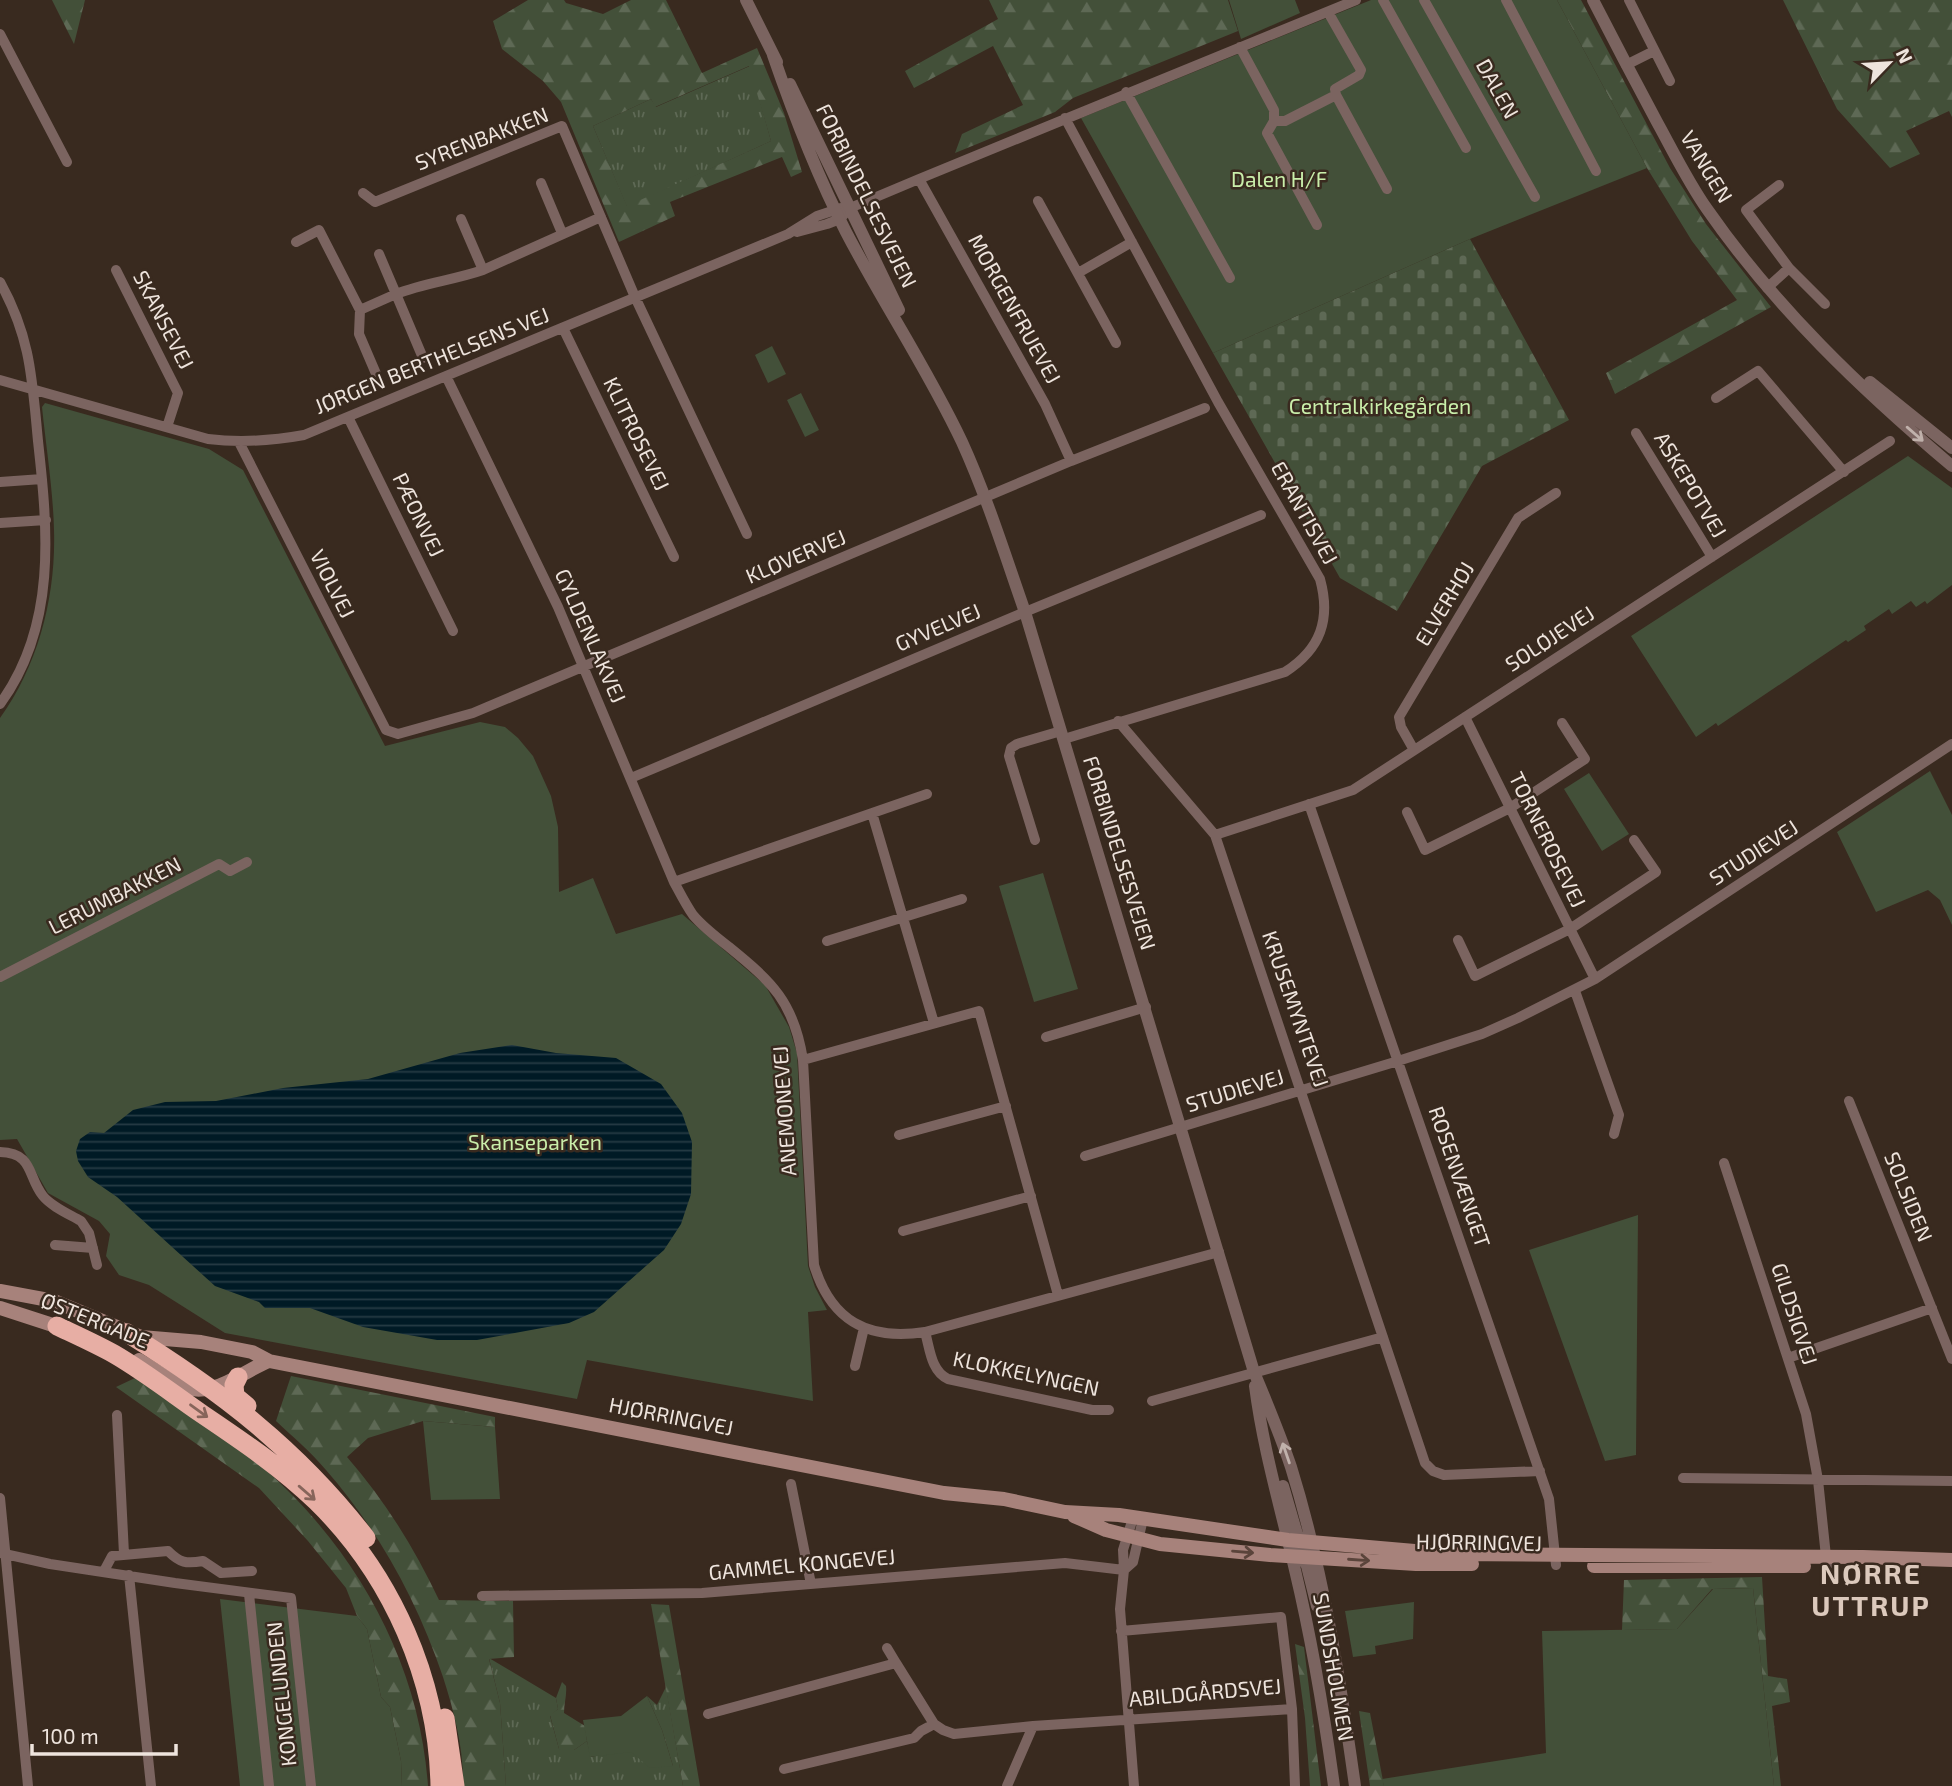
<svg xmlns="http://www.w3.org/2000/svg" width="1952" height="1786" font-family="'Exo 2',sans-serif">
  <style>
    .grass { fill: url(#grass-tufts) }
    .forest { fill: url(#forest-firs); fill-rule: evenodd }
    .cemetery { fill: url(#cemetery-stones) }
    .green { fill: #435039 }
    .water { fill: url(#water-rules) }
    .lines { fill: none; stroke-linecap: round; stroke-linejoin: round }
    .minor { stroke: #7b6460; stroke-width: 10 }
    .tertiary { stroke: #7b6460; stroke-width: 12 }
    .secondary { stroke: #a7827b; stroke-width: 14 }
    .motorway { stroke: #e7aea4; stroke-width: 19 }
    .oneway { stroke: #c0b1ab }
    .oneway2 { stroke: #87655b }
    .oneway3 { stroke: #5a443b }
    .labels { text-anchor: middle; stroke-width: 5; stroke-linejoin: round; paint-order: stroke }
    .street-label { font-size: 21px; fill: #eee4dd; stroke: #392a1f }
    .park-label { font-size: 21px; fill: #c9eeaa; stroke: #392a1f }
    .district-label { font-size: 28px; font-weight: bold; letter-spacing: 2px; fill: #dcc9bc; stroke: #392a1f }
  </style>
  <defs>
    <pattern id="grass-tufts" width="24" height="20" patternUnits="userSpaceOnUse" patternTransform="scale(1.75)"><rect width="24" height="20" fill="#435039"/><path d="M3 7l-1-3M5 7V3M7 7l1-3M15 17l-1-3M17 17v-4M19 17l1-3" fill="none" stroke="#5e6955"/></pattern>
    <pattern id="forest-firs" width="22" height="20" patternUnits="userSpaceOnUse" patternTransform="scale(1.75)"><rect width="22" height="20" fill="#435039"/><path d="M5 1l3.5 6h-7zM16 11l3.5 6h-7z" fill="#5e6955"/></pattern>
    <pattern id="cemetery-stones" width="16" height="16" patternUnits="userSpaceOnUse" patternTransform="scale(1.75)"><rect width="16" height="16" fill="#435039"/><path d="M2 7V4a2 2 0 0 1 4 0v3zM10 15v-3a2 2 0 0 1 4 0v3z" fill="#5e6955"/></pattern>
    <pattern id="water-rules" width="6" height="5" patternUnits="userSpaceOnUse" patternTransform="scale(1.75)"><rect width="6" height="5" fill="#001a25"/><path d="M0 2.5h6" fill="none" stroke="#263b44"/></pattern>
  </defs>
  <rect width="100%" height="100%" fill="#392a1f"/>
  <path class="grass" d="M750,66L771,141L627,207L593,126L651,99L656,107Z
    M489,1658L556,1698L558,1709L550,1716L559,1749L574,1750L587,1741L591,1757L634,1747L673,1766L662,1730L647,1696L657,1705L666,1687L683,1786H506L500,1703Z"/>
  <path class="forest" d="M52,0H85L74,44Z
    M528,0H564L566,3L603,14L631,0H666L702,73L757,48L784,113L802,172L791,177L782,157L670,202L675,216L619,242L561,102L543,81L502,49L493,21ZM749,66L771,141L627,206L593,126L651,99L655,107Z
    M989,0H1228L1238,31L1073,98L1055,112L955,153L962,134L1023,105L993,46L914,88L905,71L998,19Z
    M1557,0H1581L1670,168L1706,224L1771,307L1615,394L1606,373L1737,300L1692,241L1647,168Z
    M1783,0H1952V117L1949,111L1906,131L1920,154L1890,168L1837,109Z
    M291,1376L495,1417V1427L423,1421L368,1438L347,1457C385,1501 414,1547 439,1600L513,1601L514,1657L489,1659L500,1703L506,1786H463C464,1749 454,1711 443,1677C417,1600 379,1531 326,1470C311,1452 293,1437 276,1421Z
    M135,1378C171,1402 210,1425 244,1452C347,1533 419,1654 428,1786H402L401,1761L390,1707L381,1697L367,1629L357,1616L346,1588L308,1541L259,1488L116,1387Z
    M1762,1577L1768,1676L1787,1679L1790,1702L1772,1706L1781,1786H1774L1753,1588L1712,1589L1677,1629L1622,1630L1624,1580Z
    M651,1604L669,1605L700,1786H683Z
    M1295,1644L1304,1647L1321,1786H1310L1305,1718Z
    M562,1682L566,1686C567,1696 564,1703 564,1713L585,1726L587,1741L574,1750L566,1753L559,1749L550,1715L558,1709L556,1698Z
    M1359,1711L1370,1713L1384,1786H1370Z"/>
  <path class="cemetery" d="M1470,239L1569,420L1482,466L1397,611L1340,578L1213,353Z"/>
  <path class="green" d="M1229,0H1295L1300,13L1241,39Z
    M1371,0H1557L1647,168L1470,239L1213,353L1081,118Z
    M772,346L786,374L768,383L755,355Z
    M801,393L819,430L805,437L787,400Z
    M45,403L209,449L243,470L385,746L480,722L505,727L518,738L533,756L551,796L558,827L559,892L593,878L616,934L682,914L765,985L789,1027L797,1053L808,1266L815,1287L827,1310L808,1312L813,1401L587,1360L577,1399L225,1333L149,1285L119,1275L106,1256L110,1234L99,1221L48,1193L17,1139L0,1140V718C39,664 56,595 54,530C53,489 46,447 42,407Z
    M1908,456L1952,488V585L1927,604L1925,601L1916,607L1911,601L1892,614L1889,609L1864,626L1866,630L1848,642L1846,640L1718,726L1716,723L1696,737L1631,636Z
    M1930,771L1952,815V925L1940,900L1928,890L1876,912L1837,832Z
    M1589,773L1629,834L1602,851L1564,789Z
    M1043,873L1078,989L1034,1002L999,886Z
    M1638,1215L1636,1455L1605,1461L1529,1250Z
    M423,1421L495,1427L500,1499L431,1500Z
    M1753,1588L1774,1786H1384L1382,1779L1546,1753L1542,1631L1677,1629L1713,1589Z
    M220,1599L357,1616L367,1629L381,1697L390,1707L401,1761L402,1786H240Z
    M1414,1602L1413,1639L1375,1646L1376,1654L1353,1657L1345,1611Z
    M647,1696L662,1730L673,1766L650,1768L631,1752L590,1757L583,1720L621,1716Z"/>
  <path class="water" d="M512,1045L556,1053L616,1058L661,1084L682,1113L692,1142L691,1194L681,1224L664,1250L594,1312L569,1323L477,1340H437L363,1327L310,1308H265L259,1302L215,1286L117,1197L88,1177L78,1161L76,1151L80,1139L90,1132L104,1133L133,1110L165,1102L216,1101L283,1088L368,1079L460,1053Z"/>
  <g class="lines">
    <path class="minor" d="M1383,0L1466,148
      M1424,0L1535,197
      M1506,0L1596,171
      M1629,0L1670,81
      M1328,12L1361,70L1359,75L1335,89L1336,95L1387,189
      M0,34L67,162
      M1240,47L1274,110V121
      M1626,65L1654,51
      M1126,92L1230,278
      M919,179L1045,404L1071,461
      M541,183L562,233
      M1779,185L1746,210L1789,268L1825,304
      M363,193L375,202L562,126L635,297L747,534
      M1038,201L1116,343
      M461,219L483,270L601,217
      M1317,225L1267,133L1274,121H1285L1336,95
      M797,232L827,224L840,219L850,208L919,179L1356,0
      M296,242L319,230L360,310L396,294L423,358
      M379,254L396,294C424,283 454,280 483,270
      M116,270L178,393L167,427
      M1078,273L1132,242
      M0,282C31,338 32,379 38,441C48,531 57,626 0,704
      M1767,288L1789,268
      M360,310L359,334L377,376
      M563,328L674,557
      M446,376L558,607L674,882C680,893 686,905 693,915C703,927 716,937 729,947C772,982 794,1002 803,1060L814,1265C831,1321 868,1341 925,1332L1219,1252
      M0,380L208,439C242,443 271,441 304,435L788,234L817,216L841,208
      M1716,398L1758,371L1844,472
      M348,417L453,631
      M1636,433L1712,557
      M239,442L386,730L398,734L473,713L1071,461L1205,408
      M0,482L42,479
      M0,523L46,520
      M1465,717L1595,979
      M1118,721L1215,835L1425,1463L1433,1471L1444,1475L1540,1471
      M1064,739L1285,672C1321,649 1331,619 1320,579L1218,402L1065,118
      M1414,750L1401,727L1399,717L1518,518L1556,493
      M631,778L1025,612L1261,515
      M1309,804L1549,1499L1556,1565
      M1407,812L1425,850L1510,808L1585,759L1562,723
      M872,813L934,1023
      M1215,835L1353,790L1890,441
      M1035,840L1009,756L1011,748L1017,744L1061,731
      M674,882L927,794
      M1458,940L1475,976L1570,929L1656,872L1634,840
      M827,941L962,899
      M0,977L219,864L230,871L247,862
      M1575,991L1619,1115L1614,1134
      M1046,1037L1146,1007
      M803,1060L979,1011L1058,1295
      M1849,1101L1952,1359
      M899,1135L1006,1106
      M0,1152C34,1153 27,1176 43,1196C52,1207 69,1214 81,1221L89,1233L97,1265
      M1085,1156L1398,1061L1482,1034L1518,1018L1595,979L1952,744
      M1724,1163L1806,1414L1818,1480L1827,1566
      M903,1231L1031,1196
      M55,1245L93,1248
      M925,1332C930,1349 931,1371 948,1379L1092,1410H1109
      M1788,1358L1932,1308
      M855,1366L864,1328
      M1152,1401L1383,1337
      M117,1415L124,1554
      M1683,1478L1952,1481
      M791,1484L811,1584
      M0,1498L28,1786
      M1133,1518L1123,1550L1124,1570L1120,1609L1134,1786
      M0,1553L50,1564L175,1583L291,1598L311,1786
      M1124,1570L1133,1562L1143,1519
      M104,1571L112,1556L168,1551C180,1563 186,1564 203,1561L221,1573L252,1571
      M129,1575L151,1786
      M249,1594L269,1786
      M482,1596L702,1593L1065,1563L1124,1570
      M887,1648L896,1663
      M1292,1709L1295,1786
      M708,1714L896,1663L934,1724L943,1730L954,1734L1033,1726L1292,1709L1281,1617L1121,1631
      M784,1769L914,1738L921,1731L934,1724
      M1007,1786L1033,1726"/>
    <path class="tertiary" d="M746,0L777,62
      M1593,0C1614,41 1635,81 1657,122C1673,151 1688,182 1707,209C1775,307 1862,390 1952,466
      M773,55C794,116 817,175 846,232C883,303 928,370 962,442C987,497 1005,555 1025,612L1254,1372C1267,1403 1280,1434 1291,1467C1323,1570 1340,1679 1355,1786
      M790,84L899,310
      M1870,382L1952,448
      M1255,1386C1263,1449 1281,1509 1295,1570C1312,1641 1324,1713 1334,1786
      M1283,1486L1297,1534L1305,1548
      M1299,1551L1307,1566L1317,1606"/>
    <path class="secondary" d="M0,1291L54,1301L141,1337L201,1342L252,1352L269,1361L944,1493L1004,1499L1065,1512L1119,1515L1288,1540L1449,1554L1863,1557L1952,1560
      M0,1308L65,1329
      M139,1360C153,1368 167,1379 182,1386C211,1400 243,1371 269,1361
      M1074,1516L1106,1530L1160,1544L1270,1555L1416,1564H1472
      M1594,1566H1804"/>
    <path class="motorway" d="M57,1326C76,1335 96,1344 114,1354C145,1372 173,1394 202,1414C242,1441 282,1468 316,1501C392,1575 438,1680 440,1786
      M127,1333C221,1391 298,1450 366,1538
      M238,1377L234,1385L235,1396L247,1406
      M445,1718L455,1786"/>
  </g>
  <defs><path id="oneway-shaft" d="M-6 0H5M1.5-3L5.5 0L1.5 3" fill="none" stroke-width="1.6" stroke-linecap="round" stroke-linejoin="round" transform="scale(1.75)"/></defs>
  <g class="oneway">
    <use href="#oneway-shaft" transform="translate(1915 434) rotate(41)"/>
    <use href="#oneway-shaft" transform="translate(1286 1453) rotate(-109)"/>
  </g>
  <g class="oneway2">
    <use href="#oneway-shaft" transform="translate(199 1411) rotate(36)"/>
    <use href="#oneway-shaft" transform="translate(307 1493) rotate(41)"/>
  </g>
  <g class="oneway3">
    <use href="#oneway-shaft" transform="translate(1243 1552) rotate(5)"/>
    <use href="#oneway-shaft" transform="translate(1359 1560) rotate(4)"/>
  </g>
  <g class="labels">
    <g class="street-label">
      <text transform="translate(1497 89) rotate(61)" y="7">DALEN</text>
      <text transform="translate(482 139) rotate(-21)" y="7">SYRENBAKKEN</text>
      <text transform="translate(1706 167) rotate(59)" y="7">VANGEN</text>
      <text transform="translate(866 196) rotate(64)" y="7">FORBINDELSESVEJEN</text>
      <text transform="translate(1014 309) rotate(61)" y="7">MORGENFRUEVEJ</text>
      <text transform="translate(163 320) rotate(63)" y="7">SKANSEVEJ</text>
      <text transform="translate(432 361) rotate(-22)" y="7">JØRGEN BERTHELSENS VEJ</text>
      <text transform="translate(636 434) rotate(64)" y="7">KLITROSEVEJ</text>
      <text transform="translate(1690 485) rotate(59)" y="7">ASKEPOTVEJ</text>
      <text transform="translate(1304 513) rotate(61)" y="7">ERANTISVEJ</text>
      <text transform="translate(418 515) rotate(64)" y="7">PÆONVEJ</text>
      <text transform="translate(796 557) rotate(-23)" y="7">KLØVERVEJ</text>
      <text transform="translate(332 584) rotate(63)" y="7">VIOLVEJ</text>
      <text transform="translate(1445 604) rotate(-59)" y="7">ELVERHØJ</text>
      <text transform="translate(938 628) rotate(-23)" y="7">GYVELVEJ</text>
      <text transform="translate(590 636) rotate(66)" y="7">GYLDENLAKVEJ</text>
      <text transform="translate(1550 639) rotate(-33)" y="7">SOLØJEVEJ</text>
      <text transform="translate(1547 840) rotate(64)" y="7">TORNEROSEVEJ</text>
      <text transform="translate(1119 853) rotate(73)" y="7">FORBINDELSESVEJEN</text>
      <text transform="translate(1754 853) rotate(-33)" y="7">STUDIEVEJ</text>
      <text transform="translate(115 896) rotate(-27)" y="7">LERUMBAKKEN</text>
      <text transform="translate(1295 1009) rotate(71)" y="7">KRUSEMYNTEVEJ</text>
      <text transform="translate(1235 1091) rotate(-17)" y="7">STUDIEVEJ</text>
      <text transform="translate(785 1111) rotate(-94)" y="7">ANEMONEVEJ</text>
      <text transform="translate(1459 1177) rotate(71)" y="7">ROSENVÆNGET</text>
      <text transform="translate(1908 1197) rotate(68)" y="7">SOLSIDEN</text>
      <text transform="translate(1794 1314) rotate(72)" y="7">GILDSIGVEJ</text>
      <text transform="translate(95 1321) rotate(22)" y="7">ØSTERGADE</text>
      <text transform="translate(1026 1374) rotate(12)" y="7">KLOKKELYNGEN</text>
      <text transform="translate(671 1417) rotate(11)" y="7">HJØRRINGVEJ</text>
      <text transform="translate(1479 1543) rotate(1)" y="7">HJØRRINGVEJ</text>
      <text transform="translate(802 1565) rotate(-5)" y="7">GAMMEL KONGEVEJ</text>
      <text transform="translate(1333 1667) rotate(80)" y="7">SUNDSHOLMEN</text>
      <text transform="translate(1205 1693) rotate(-5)" y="7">ABILDGÅRDSVEJ</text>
      <text transform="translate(282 1694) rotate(-96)" y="7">KONGELUNDEN</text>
    </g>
    <g class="park-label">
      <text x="1279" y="187">Dalen H/F</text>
      <text x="1380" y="414">Centralkirkegården</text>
      <text x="535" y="1150">Skanseparken</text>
    </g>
    <g class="district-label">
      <text x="1871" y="1584">NØRRE<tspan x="1871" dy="32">UTTRUP</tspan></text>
    </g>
  </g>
  <g transform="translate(1889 63) rotate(65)" stroke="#392a1f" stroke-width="5" paint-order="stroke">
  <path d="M0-5L12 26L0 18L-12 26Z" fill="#eee4dd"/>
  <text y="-10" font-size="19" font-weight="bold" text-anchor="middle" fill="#eee4dd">N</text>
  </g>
  <path d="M32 1744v10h144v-10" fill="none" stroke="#eee4dd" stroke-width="3.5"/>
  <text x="42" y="1744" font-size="21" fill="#eee4dd" stroke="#392a1f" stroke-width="5" paint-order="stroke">100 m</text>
</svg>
